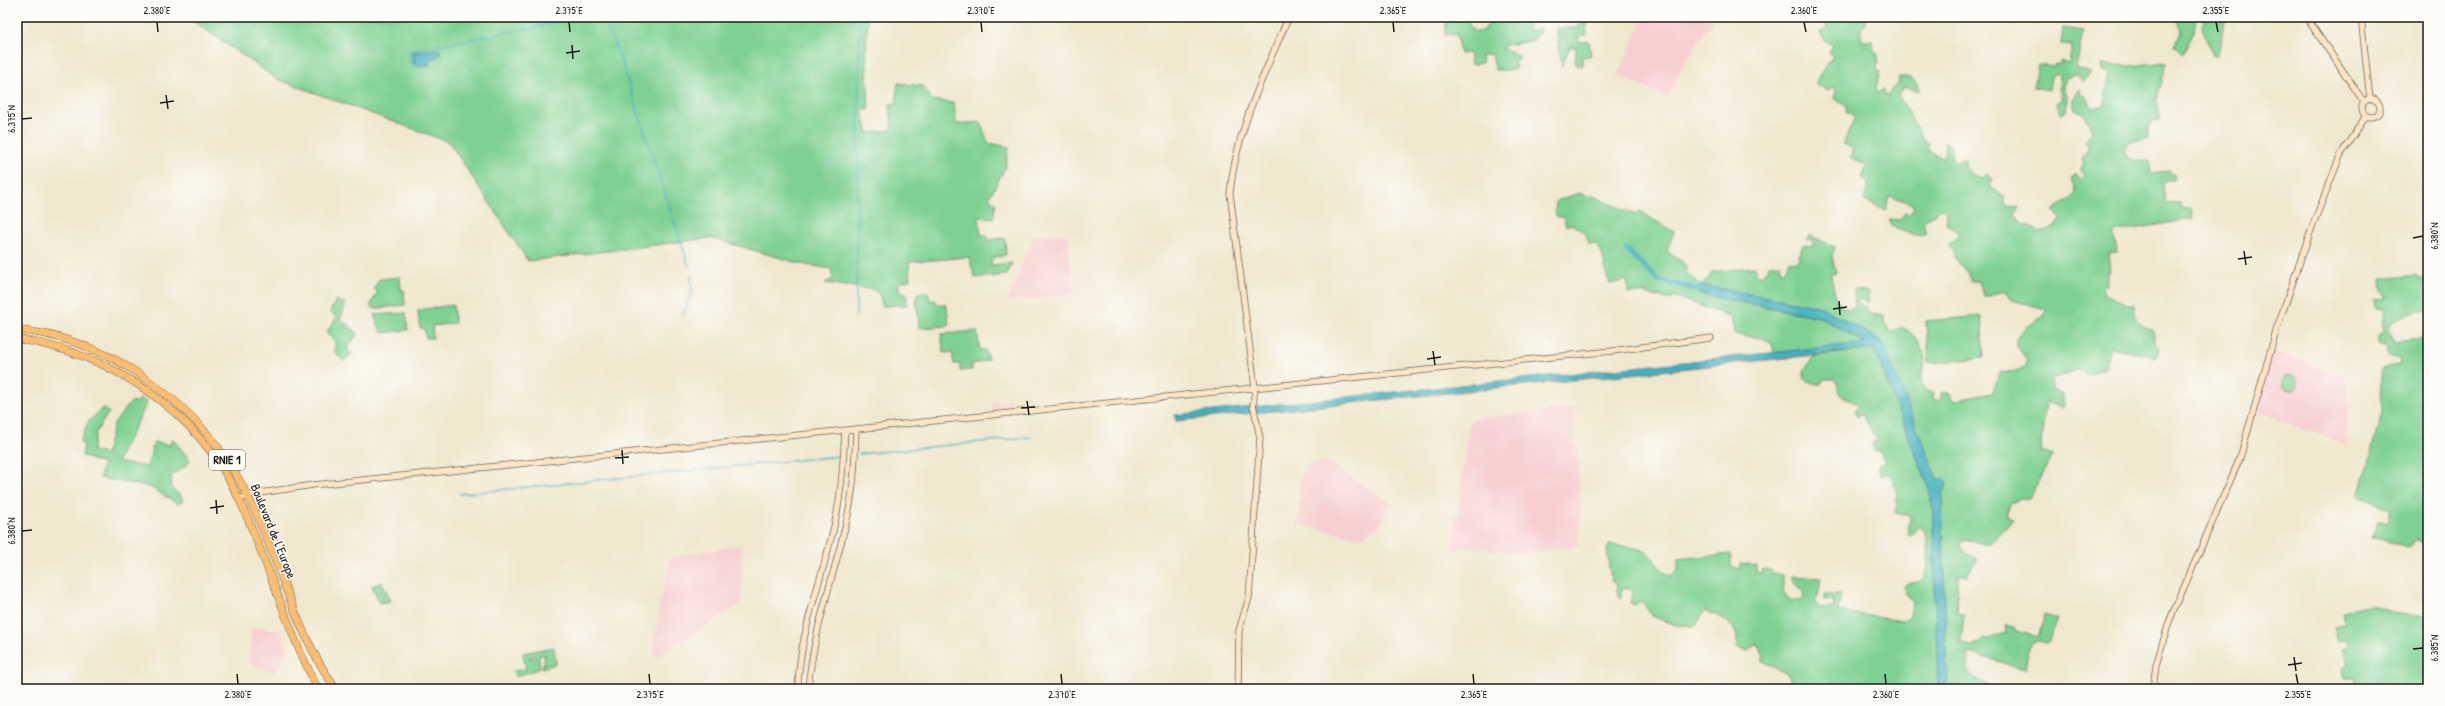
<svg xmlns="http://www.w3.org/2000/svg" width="2445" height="706" font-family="'Patrick Hand',sans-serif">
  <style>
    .built { fill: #f7cfd1 }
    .green { fill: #7fd192; stroke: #4e7657 }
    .water { fill: #43b1c0; stroke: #30666e }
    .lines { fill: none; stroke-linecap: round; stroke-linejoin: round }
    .stream { stroke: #43b1c0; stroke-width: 1.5 }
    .canal { stroke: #43b1c0; stroke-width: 5 }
    .secondary-casing { stroke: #66635a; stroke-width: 7 }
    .highway-casing { stroke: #66635a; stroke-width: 8 }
    .secondary { stroke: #fee5c5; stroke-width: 5.5 }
    .highway { stroke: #fcbd6f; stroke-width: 7 }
    .ticks { fill: none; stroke: #1c1c1c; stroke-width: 1.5 }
    .labels { text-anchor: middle; stroke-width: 3; stroke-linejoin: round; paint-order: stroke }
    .shield { fill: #fdfcf7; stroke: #605f5e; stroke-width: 1 }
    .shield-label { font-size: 12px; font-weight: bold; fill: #1c1c1c }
    .street-label { font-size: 13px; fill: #1c1c1c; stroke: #fdfcf7 }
    .neatline { fill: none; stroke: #1c1c1c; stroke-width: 1.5 }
    .ticks-label { font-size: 10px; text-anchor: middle; fill: #1c1c1c }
  </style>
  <rect width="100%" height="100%" fill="#fdfcf7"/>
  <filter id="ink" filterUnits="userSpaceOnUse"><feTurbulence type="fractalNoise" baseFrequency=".025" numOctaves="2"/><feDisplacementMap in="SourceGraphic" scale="8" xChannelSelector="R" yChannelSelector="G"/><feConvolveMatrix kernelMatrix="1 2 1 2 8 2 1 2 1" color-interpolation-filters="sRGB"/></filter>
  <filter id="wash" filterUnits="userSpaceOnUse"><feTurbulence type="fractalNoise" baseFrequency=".012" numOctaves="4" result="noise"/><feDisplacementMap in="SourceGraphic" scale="16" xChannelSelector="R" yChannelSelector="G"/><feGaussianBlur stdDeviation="0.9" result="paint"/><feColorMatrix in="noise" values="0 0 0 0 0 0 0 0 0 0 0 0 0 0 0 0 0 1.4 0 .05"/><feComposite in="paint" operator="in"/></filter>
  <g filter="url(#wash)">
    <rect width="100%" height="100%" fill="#f0e8ce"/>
    <path class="built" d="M1644,17H1712L1711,23L1684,63L1668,98L1618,75Z
      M1034,235H1068L1074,294L1007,301Z
      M2271,350L2345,377L2348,394L2346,445L2254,411Z
      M1010,400L1011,412L993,413L992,402Z
      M1574,408L1581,512L1578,547L1524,554L1470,547L1452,551L1470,419Z
      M1325,460L1390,502L1378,528L1372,529L1361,538L1296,525L1299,516L1300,478L1308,464Z
      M741,545L743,582L741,604L654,658L655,634L661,599L672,556Z
      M252,628L279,629L289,650L274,672L248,664Z"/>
    <path class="green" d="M187,17H868L866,49L869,110H862L868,133L892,130L890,104H896L898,83L923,86L932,100L954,103L956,124L981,122L988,143L1009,147L1005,168L989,198L996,203L993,219L979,217L981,235H987L988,240L1005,238L1006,255L992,258L991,265L1012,263L1007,275L975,278L969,257L909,262L910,280L901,282L898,285L901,293L907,294V305L882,306L880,296L875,290L825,283L833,279L831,269L801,264L711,238L528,261L449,142L277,79Z
      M1456,17H1465L1473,31L1478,32L1484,30L1493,17H1526L1529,31L1541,29L1534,40L1503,46V50L1512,51L1513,54L1519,56L1518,60L1515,59L1513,63L1516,65L1514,70H1495L1492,54L1481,55L1482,63L1471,65L1469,53L1460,54L1456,34L1445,35L1446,23Z
      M1837,17L1839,19L1843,17H1865V25L1861,27L1862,41H1872L1873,49L1878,55L1877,70L1881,72L1876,87L1877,92L1884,89L1885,95L1888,96L1892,89L1898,85L1899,77C1909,76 1915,79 1919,88L1918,91L1903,87L1898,95L1923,139L1929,143L1927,149L1938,156L1944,157L1945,142L1952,147L1953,161L1966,159L1965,166L1971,175L1983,178L1987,174L1993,179L1990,186L2001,195H2004L2006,206L2019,207L2015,214L2025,226L2029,225L2040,233L2056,226L2060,218L2053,211L2075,195L2076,189L2071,179L2075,174L2080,179L2084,175L2080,170L2084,163L2082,159L2089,147L2085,141L2092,131L2084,113L2076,110L2073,105V99L2080,89L2081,94L2085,96L2093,108L2103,107L2110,73L2102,71L2101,64L2128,66L2167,62L2157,99L2160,119L2151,122L2148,128V138L2130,142L2124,150C2126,163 2139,161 2150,161L2151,173L2169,171V174H2174L2175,179L2163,183L2165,203L2180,204L2182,209L2191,208L2193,219L2114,232L2117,252L2108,253L2110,272H2107V285L2103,286L2105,294L2127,304H2134C2135,319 2138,324 2152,330L2154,342L2159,347L2156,357L2111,347L2105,368L2085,376L2084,372L2077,370L2051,379L2052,390L2062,395L2063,408L2046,402L2040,452L2053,456L2029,499L2019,498L2015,503H2011L2006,515L2013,520L1989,545L1965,540L1959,544L1966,553L1977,559L1967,575H1958L1957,613L1964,615L1961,642L1973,648L1975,644H1980L1984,638L1991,639L1995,636L2007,633L2005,625L2014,627L2016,631L2038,637L2045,615L2057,619L2048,642L2036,641L2028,651L2025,669L1969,653L1968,674L1995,689H1947L1942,494L1948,484L1938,481L1882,342L1821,307L1700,285L1698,294L1820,317L1866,343L1774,353L1772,343C1761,335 1746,339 1734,333L1731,317L1673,296L1672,300L1642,293H1628L1627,280L1610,284C1603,271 1606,253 1596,244H1589L1586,234L1572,224L1566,226L1563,217H1557L1555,212L1556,201L1580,193L1589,197L1591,195L1636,215L1639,211L1674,232L1667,251L1687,266L1686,272L1700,285L1709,278L1712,272L1755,267L1757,274L1760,276L1767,272L1769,265L1781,264L1780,270L1785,271L1789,260L1797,262L1803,245L1814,246L1813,240H1807L1809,235L1835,247L1832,256L1836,273L1831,274V277C1834,288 1835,306 1848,309L1855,306L1854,289L1869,292L1868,303L1859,299L1857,303L1867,308L1868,314L1884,316V322L1891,332C1895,332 1896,329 1899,328C1911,326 1924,349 1925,358C1926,369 1917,378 1924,389L1933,392L1932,399L1940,401L1942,392L1951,394V399L1956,400L1992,393L2000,372L2013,373L2026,366L2027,360L2016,345V339L2023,330L2045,315L2046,309L2012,300L2006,292C1997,290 1992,298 1983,296L1979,281H1971C1968,269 1955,264 1954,252L1948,246L1959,233L1946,224L1947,213L1944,208L1938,209L1935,215L1923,221L1926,233L1919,236L1891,226L1889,219L1900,220L1905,213L1910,214L1914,208L1912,203L1889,196L1886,211L1864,200L1869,182L1862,178L1867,165L1850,157L1853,148L1843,144L1855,118L1846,112L1847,106L1834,99L1836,91L1834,88L1828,90L1816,85L1822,71L1833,57L1829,53L1833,45L1825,41L1820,32L1827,28L1824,18Z
      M2176,17H2196L2194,31L2183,55L2174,46L2181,32Z
      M2205,17H2225L2218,56H2213C2209,43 2199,30 2205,17Z
      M1580,21L1586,23L1587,35L1578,36L1579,42L1589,41L1591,56L1582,57L1583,66L1575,65L1576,48L1570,46L1562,66L1556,28H1578Z
      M2063,28L2083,31L2076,69L2091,73L2084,81L2075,75L2066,78L2063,87L2067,98L2066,111L2060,114L2057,103L2062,100L2059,88L2060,74L2051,76L2049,90L2034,87L2038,65L2054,67V65H2060L2061,61L2069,63L2072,47L2061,44Z
      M2417,275L2418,278L2428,279V310L2414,312L2391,322L2389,327L2394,342L2422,339L2428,369V544L2417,539L2408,547L2372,537L2378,519L2388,522L2391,509L2359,496L2382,412L2380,369L2400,364L2399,358L2387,357V346L2379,345V335L2384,333C2382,324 2384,317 2383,308L2376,309L2375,300L2387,298L2382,290L2381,279Z
      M400,277L401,290H404L405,305L373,309L370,306L378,291L374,289L379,279Z
      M928,292L930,301L935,300L938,304L946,305L947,307L949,326L919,328L916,296L918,293Z
      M336,300L346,304L340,319L358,333L347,349L352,354L344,361L335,353V341L326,333L337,317L330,312Z
      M453,305L455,323L432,326L433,338H426L424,328H420L418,310Z
      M406,313L408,330L382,333L374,315Z
      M1981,316L1984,358L1929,363L1926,321Z
      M977,331L980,350H986L988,360L972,364V370L960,371V364H954L952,352L944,353L941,334Z
      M1874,349L1932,496L1938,689H1791L1789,675L1762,661L1764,657L1757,643L1747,652L1736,647C1741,624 1721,618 1705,610L1696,626L1676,625L1654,617L1642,602L1634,605L1630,603L1633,592L1629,588H1622L1621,598L1618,597L1616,584L1611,581L1607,550L1609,545C1620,546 1640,546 1649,554C1658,563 1658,569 1671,576L1678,571V559L1731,554V567L1740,569V563L1757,565L1756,572L1761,573L1762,569L1771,570L1772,574L1783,575V591L1790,600L1800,601L1804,597C1803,586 1793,585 1791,576L1821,578L1818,598L1815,601L1819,608L1834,607L1833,600H1824V594H1841L1838,611L1902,621L1909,618L1913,603L1905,592L1904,586L1908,583L1919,582C1932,573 1929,543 1925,530L1919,527L1911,535L1908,534L1910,516L1895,513C1899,499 1897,485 1888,473L1881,475L1877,466L1885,463L1880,451L1875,452L1872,443L1877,440L1862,414L1857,417L1855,412L1859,405C1852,400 1845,401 1840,394C1836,388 1840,384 1835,379H1824L1820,385L1804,380V371L1814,356Z
      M2282 383a8 8 0 1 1 16 0a8 8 0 1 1-16 0Z
      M140,398L147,403L117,462L147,467L154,442L170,445L172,438L190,460C185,470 177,469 171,477L172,489L181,496L183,501L178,504L150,487L100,478L103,464L82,456L84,444L80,443L88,422L104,407L109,412L96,432L92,451L106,454L114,423L132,401L137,403Z
      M382,582L391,601L380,603L372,586Z
      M2370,605L2397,614L2428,617V689H2358L2356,679H2345L2342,668L2348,665L2343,649L2349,645L2347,639L2338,641L2334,627L2345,624L2343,612Z
      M554,647L556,664L542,668L545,655L530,657V659L539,658L540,668L515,677L514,671L526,669L523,653Z"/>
    <path class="water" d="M439,49L441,54L430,60L429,66L415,64L412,52Z
      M1700,285L1821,307L1883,342L1938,481L1940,478L1948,483L1942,494L1947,689H1938L1932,496L1874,349L1176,421L1175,415L1865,343L1820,317L1698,294Z"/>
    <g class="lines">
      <path class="stream" d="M603,17L622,63L689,267
        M426,66L414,67L409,51L541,26L575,17
        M856,316L860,17
        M682,317L692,293L691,275
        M859,454L1031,437
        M459,494L839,456"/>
      <path class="canal" d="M1626,249L1658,280L1705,291"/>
    </g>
  </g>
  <g filter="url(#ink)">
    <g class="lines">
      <defs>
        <path id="secondary" d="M2306,17L2364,102
          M2361,17L2370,99
          M2362 108a9 9 0 1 1 18 0a9 9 0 1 1-18 0Z
          M1253,407L1255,388L1230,193C1236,132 1263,76 1287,21L1291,17
          M239,499L253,494L313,485L1612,351L1711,338
          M798,689C799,631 823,578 835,522C842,492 843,461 845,431
          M808,689C813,632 833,579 846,523C854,493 855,461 856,430
          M1238,689L1239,630L1249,598L1260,438L1253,404
          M2153,689L2156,665L2169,622L2240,458L2277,328L2312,227L2341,154L2366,116"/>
        <path id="highway" d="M17,330C58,333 102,350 136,372C177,399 214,434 238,478C277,546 290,625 336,689
          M17,339C111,353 198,411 239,499C268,561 286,628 318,689"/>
      </defs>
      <use href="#secondary" class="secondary-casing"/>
      <use href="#highway" class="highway-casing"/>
      <use href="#secondary" class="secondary"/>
      <use href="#highway" class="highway"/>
    </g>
  </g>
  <path class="ticks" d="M157,22L158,32M569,22L570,32M981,22L982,32M1393,22L1394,32M1804,22L1806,32M2216,22L2218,32M572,45L573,59M566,53L580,51M166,95L168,109M160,103L174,101M22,119L32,118M2413,238L2423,236M2244,251L2246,265M2238,259L2252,257M1839,301L1840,315M1833,309L1847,307M1433,351L1435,365M1427,359L1441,357M1027,401L1029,415M1021,408L1035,407M622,450L623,464M615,458L629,457M216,500L217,514M210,508L224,506M22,531L32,530M2413,649L2423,648M2294,657L2296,671M2288,665L2302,663M237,674L238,684M649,674L650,684M1061,674L1062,684M1473,674L1474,684M1885,674L1886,684M2296,674L2298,684"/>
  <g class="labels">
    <rect class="shield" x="209" y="450" width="36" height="20" rx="3"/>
    <g class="shield-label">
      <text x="227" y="464">RNIE 1</text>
    </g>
    <g class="street-label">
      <text transform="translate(274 531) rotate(68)" y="5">Boulevard de l’Europe</text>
    </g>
  </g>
  <rect width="2445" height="706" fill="none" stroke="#fdfcf7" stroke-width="44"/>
  <rect x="22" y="22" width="2401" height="662" class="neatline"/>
  <g class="ticks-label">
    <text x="157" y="14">2.380°E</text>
    <text x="569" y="14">2.375°E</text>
    <text x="981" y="14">2.370°E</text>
    <text x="1393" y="14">2.365°E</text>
    <text x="1804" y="14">2.360°E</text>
    <text x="2216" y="14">2.355°E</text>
    <text transform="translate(11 119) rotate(-90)" y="4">6.375°N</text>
    <text transform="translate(2434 236) rotate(-90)" y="4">6.380°N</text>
    <text transform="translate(11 531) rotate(-90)" y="4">6.380°N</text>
    <text transform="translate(2434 648) rotate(-90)" y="4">6.385°N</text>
    <text x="238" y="698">2.380°E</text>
    <text x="650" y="698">2.375°E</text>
    <text x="1062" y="698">2.370°E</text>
    <text x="1474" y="698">2.365°E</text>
    <text x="1886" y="698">2.360°E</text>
    <text x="2298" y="698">2.355°E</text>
  </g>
</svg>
